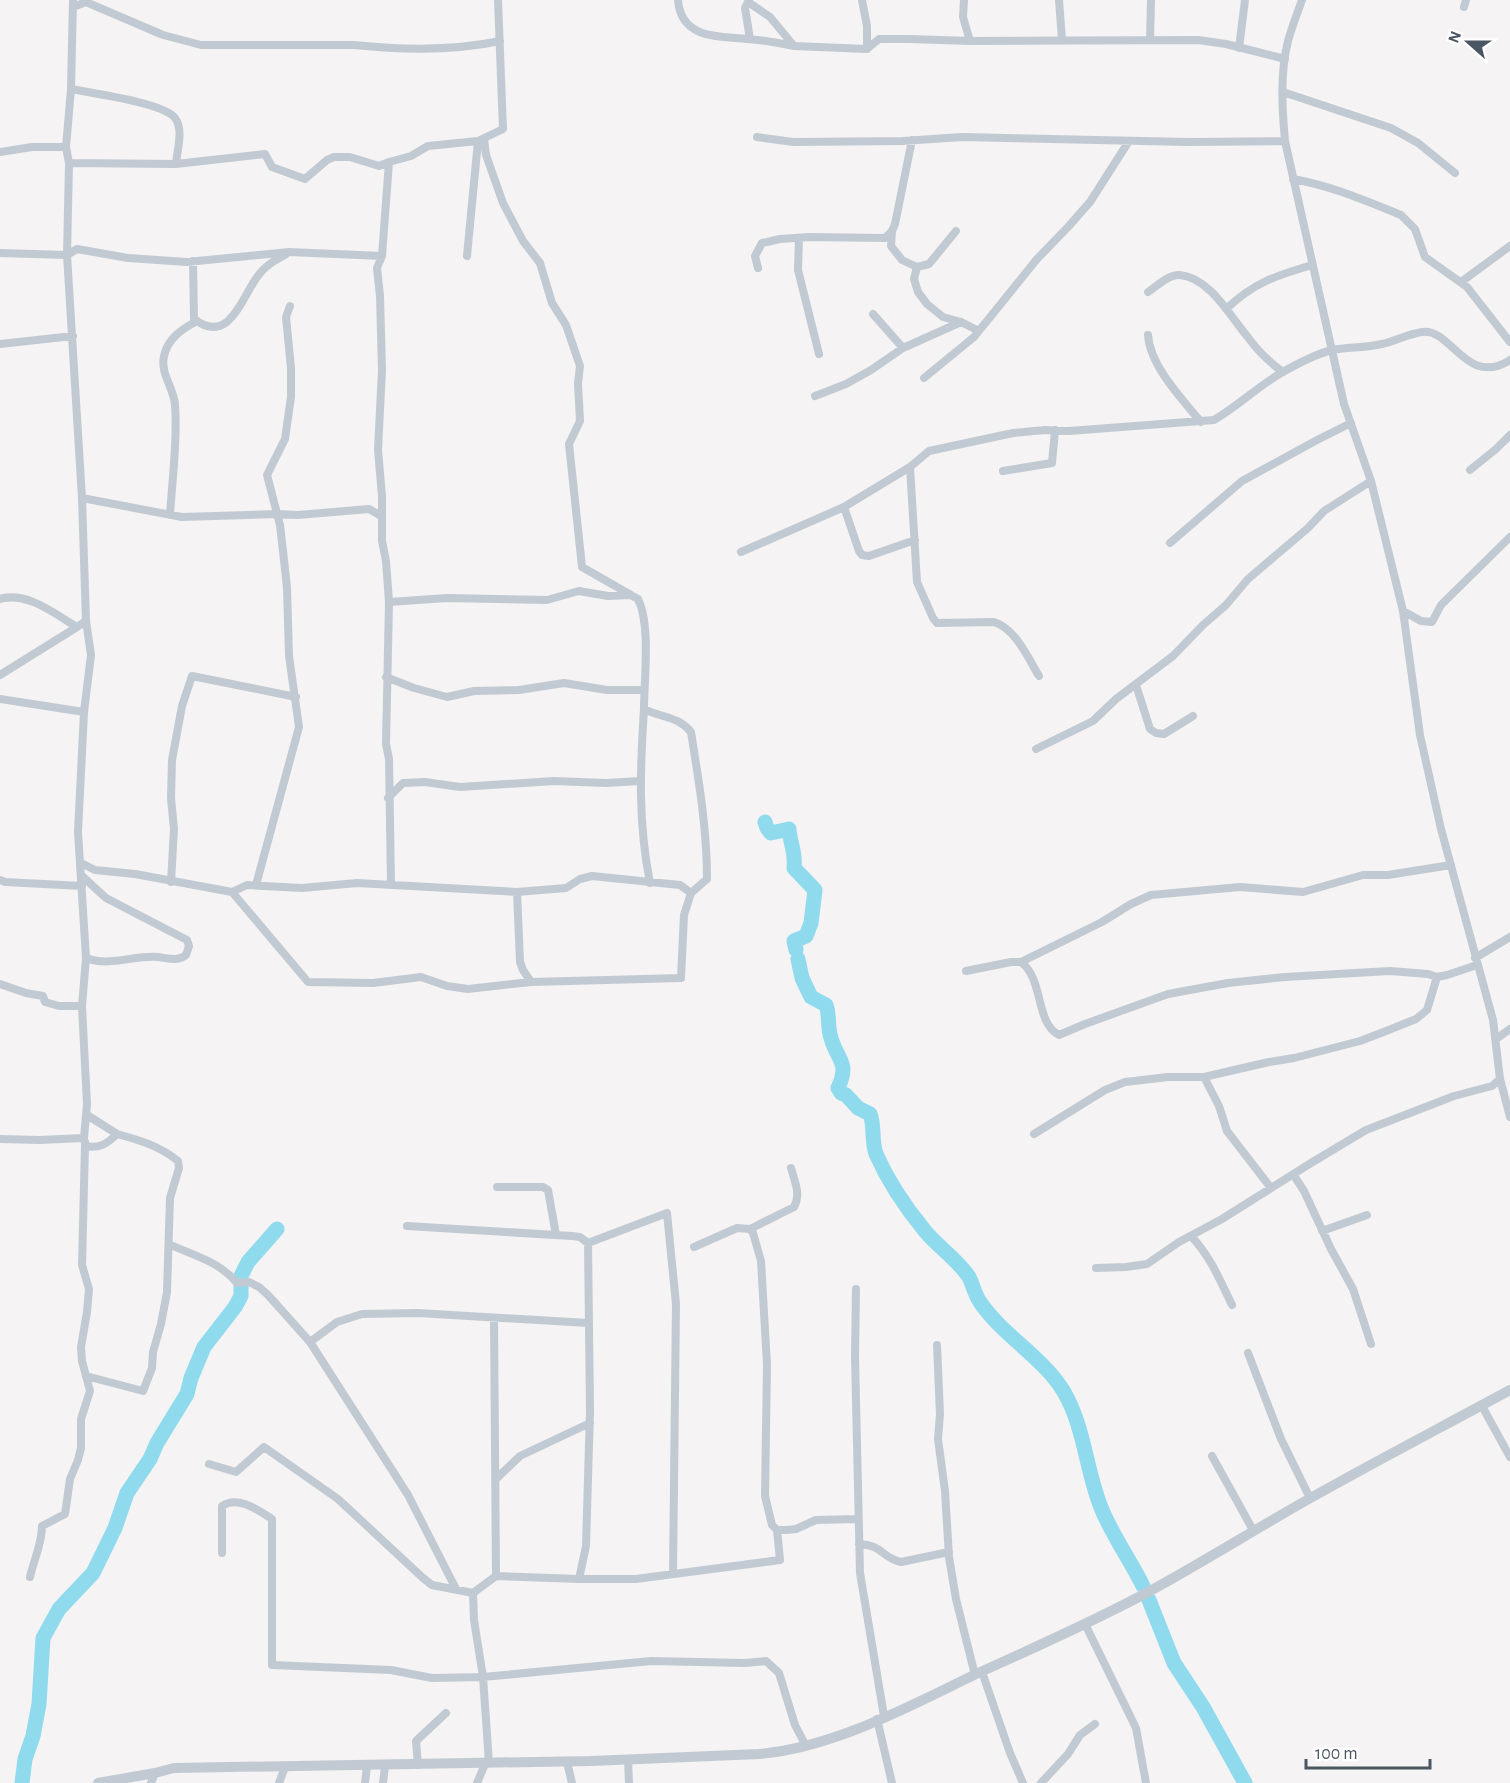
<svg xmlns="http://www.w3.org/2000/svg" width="1510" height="1783" font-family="'Alegreya Sans',sans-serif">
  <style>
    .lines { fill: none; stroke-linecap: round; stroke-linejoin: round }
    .river { stroke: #90daee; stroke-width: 15 }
    .minor { stroke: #c1cad2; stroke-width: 8 }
    .tertiary { stroke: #c1cad2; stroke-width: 10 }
  </style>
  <rect width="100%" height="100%" fill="#f5f3f3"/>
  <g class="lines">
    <path class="river" d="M765,822L767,828L771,833L789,829C790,843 796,853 794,868L815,890L811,923L806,936L794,941L796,950
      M798,959L802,978L811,997L826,1005C830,1015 827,1027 831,1038C837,1060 850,1062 838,1088L841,1093L846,1095L858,1108L870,1114C875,1126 871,1140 876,1154C888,1181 906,1208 925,1231C938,1247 958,1260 969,1277C973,1285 975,1295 980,1302C1003,1336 1043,1357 1064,1392C1085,1428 1086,1472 1102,1510C1113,1536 1130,1560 1143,1586
      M1149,1600L1174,1663L1203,1707L1245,1783
      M22,1783L25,1759L33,1736L39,1704L43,1638L59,1609L93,1573L115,1528L127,1493L150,1459L157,1443L187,1394L191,1378L204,1347L235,1307L241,1296V1276L248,1262L277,1229"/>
    <path class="minor" d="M678,0C681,39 718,36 747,39C763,40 779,43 794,46
      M749,0L745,8L750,39
      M862,0L867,26V49
      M964,0L963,17L970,41
      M1059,0L1062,40
      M1302,0C1297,14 1292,27 1288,41C1280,73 1282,108 1285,141L1344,404L1371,481L1403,611L1420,735L1441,829L1493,1020L1500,1079L1510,1117
      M748,2L770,17L794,46L867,49L879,39H910L970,41L1198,40L1226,44L1285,59
      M73,7L86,2L163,35L201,45H354C402,50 453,51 500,41
      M1464,7L1466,0
      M1150,40L1151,0
      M1239,48L1245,0
      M71,89C92,93 164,103 175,118C184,130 177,150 176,164L265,154L272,167L305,179L327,160L334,157H350L379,166L389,162
      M1283,92L1391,128L1418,143L1455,173
      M757,137L793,142L903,141L962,137L1189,142L1285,141
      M484,139L486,155L503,203L523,241L540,263L552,303L566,325L580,366L578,383L580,421L569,444L582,567L638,599C651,625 644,680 644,709C662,718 678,716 691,732C699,782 707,829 707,879L691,893
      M0,152L32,147H66
      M69,163L176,164
      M1293,179C1332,186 1364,200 1401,215L1415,229L1425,257L1467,287L1510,342
      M892,231L891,246L902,260L917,267L929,264L956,231
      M799,238L798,270L819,354
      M0,253L67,255L77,249L128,258L187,262L289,252L382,256
      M467,256L478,141
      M193,261L194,319C232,348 243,290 262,271C268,264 277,259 285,255
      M917,267L914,279L918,292L927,304L943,317L961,322L979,331
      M758,268L755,256L762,243L780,239L809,237L885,238L892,231L895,224L912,140
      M1461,282L1510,246
      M1148,292C1157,286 1169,274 1180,275C1210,278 1230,316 1247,336C1257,350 1269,362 1283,372
      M1226,309C1255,282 1275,276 1312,265
      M873,314L903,348
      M1148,335C1150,366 1182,399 1201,422
      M0,344L73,336
      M924,378L974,337L1037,259L1068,227L1090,202L1129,141
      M815,396L846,384L871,370L903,348L961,322
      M910,467L917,582L933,618L937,623L994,622C1016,629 1028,658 1039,676
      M1470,470L1496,449L1510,435
      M1003,471L1052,463L1055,430
      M82,498L182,517L276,514L298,515L369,509L381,516
      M844,507L859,551L862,555L869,556L915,540
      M170,515C172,481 178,438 175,405C174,388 160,374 164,356C168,338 182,329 197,321
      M1170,543L1242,481L1317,440L1351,423
      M741,552L844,507L910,467L929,451L1013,433L1045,430L1069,431L1214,420C1238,406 1257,387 1281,373C1297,364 1315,354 1332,350C1348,347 1365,348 1382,344C1395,341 1408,334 1422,332C1451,327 1466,388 1510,360
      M0,599C27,591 55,614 77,627L86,621
      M389,602L447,598L547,600L579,591L608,596L631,595
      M1403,611L1421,621L1432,622L1441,605L1510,537
      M0,675L77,627
      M386,677L414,688L447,697L474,691L519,690L564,683L607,690H644
      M1136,685L1150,729L1156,733L1164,734L1193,716
      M0,699L84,712
      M644,709C640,770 638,822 650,883
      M1036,749L1093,721L1116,699L1173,656L1203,625L1226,605L1248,579L1308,528L1324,511L1371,481
      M388,798L403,783L425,782L460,787L554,781L606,783L640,781
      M81,863L95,870L135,874L232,892L247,885L302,888L357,883L517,892L566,888L580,879L592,876L680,885L691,893L684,915L681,978L531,982L523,970L520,962L517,892
      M82,876L106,898L187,940L189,946L186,955C178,962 167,958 158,957C134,955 108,967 86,958
      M0,880L5,882L82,886
      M171,882L174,829L171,798L172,760L182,706L192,676L296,697
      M256,885L299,727L289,656L287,588L284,560L280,525L267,475L285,439L291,397V368L286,317L290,306
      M391,885L389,759L386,744L389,602L386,561L382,541V496L378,450L382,370L380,296L377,268L382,256L389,162L411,156L428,146L478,141L503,129L498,0
      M232,892L308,982L373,983L421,977L447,986L468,989L531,982
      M1475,958L1510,937
      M1021,962L1102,922L1131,904L1151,895L1240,887L1303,892L1363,875H1388L1451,865
      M966,971L1011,962H1021C1044,979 1035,1023 1059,1035L1085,1024L1168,994L1228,983L1285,977L1390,971L1428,974L1437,977L1447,975L1477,965
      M0,984L26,993L43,996L45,1002L59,1006H82
      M1496,1039L1510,1029
      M1204,1077L1219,1106L1227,1131L1271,1188
      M87,1115L117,1134
      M1034,1134L1105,1090L1125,1082L1168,1077H1204L1269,1062L1294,1058L1360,1041L1381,1033L1416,1019L1427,1010L1437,977
      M0,1139L39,1140L84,1138L87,1104L82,1006L86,958L78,832L84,712L91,655L86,621L82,498L67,255L69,163L66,147L71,89L73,0
      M85,1142V1146C99,1149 107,1144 117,1134C139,1140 160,1146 178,1161L179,1168L170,1198L167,1292L161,1324L153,1352L152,1368L143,1391L86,1376
      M1293,1174L1304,1191L1331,1249L1353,1289L1371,1344
      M497,1187H543L548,1190L556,1235
      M407,1226L572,1236L580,1237L588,1243L590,1411L586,1546L579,1579L496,1576L473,1593
      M750,1229L794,1207C801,1195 795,1182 791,1168
      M1322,1231L1367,1215
      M1191,1236C1210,1256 1220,1280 1232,1305
      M588,1243L667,1213L676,1304L673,1574
      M169,1244C194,1256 219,1261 237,1283L249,1282L259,1287L268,1295L310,1342L408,1495L456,1589
      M694,1247L737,1228L750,1229L753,1233L761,1261L767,1364L765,1496L772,1525L777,1530H787L796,1529L816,1520L858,1519
      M1096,1268L1126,1267L1147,1264L1179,1242L1222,1219L1311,1163L1366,1130L1454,1096L1492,1086L1500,1079
      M856,1289L855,1357L860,1573L884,1716
      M494,1318L496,1576
      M310,1342L337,1322L362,1314L418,1313L588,1323
      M937,1345L940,1414L938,1439L945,1491L949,1557L956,1599L975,1675
      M1248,1353L1281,1439L1310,1498
      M1482,1406L1510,1457
      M1212,1456L1253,1530
      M209,1464L236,1472L264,1447L338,1499L423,1578L432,1585L473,1593L474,1620L483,1677L489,1763
      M496,1479L520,1456L590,1423
      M859,1544C883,1545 882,1558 901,1562L949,1552
      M222,1553V1506C238,1495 258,1510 272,1519V1665L391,1670L432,1678L483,1677L651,1661L745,1663L766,1661L779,1673L795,1725L806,1746
      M30,1577C34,1559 42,1544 42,1526L65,1514L70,1479L78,1460L81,1448V1419L90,1391L82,1361L81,1347L87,1312L89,1289L82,1265L85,1146
      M579,1579H636L780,1560L777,1530
      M1085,1624L1136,1728L1146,1783
      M982,1672L1010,1753L1023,1783
      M877,1719L892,1783
      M628,1759L629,1783
      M567,1762L572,1783
      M418,1765L416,1741L446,1713
      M151,1783L155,1773
      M279,1783L285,1767
      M365,1783L367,1766
      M383,1783L385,1766
      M477,1783L485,1764
      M1041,1783L1068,1754L1080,1735L1095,1724"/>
    <path class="tertiary" d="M98,1783L155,1773L174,1768L591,1761L759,1754C832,1748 908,1707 974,1675C1033,1648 1093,1622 1150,1591C1203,1562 1254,1530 1307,1500C1374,1462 1442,1427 1510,1390"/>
  </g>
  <g transform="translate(1468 42) rotate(291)" stroke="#ffffff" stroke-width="4.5" paint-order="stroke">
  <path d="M0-4.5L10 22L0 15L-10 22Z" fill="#4a5661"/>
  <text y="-9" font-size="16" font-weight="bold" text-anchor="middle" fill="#4a5661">N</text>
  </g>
  <path d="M1306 1759v9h124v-9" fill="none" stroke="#4a5661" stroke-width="3"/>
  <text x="1315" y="1759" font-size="18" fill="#4a5661" stroke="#ffffff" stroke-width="4.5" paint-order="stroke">100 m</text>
</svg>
